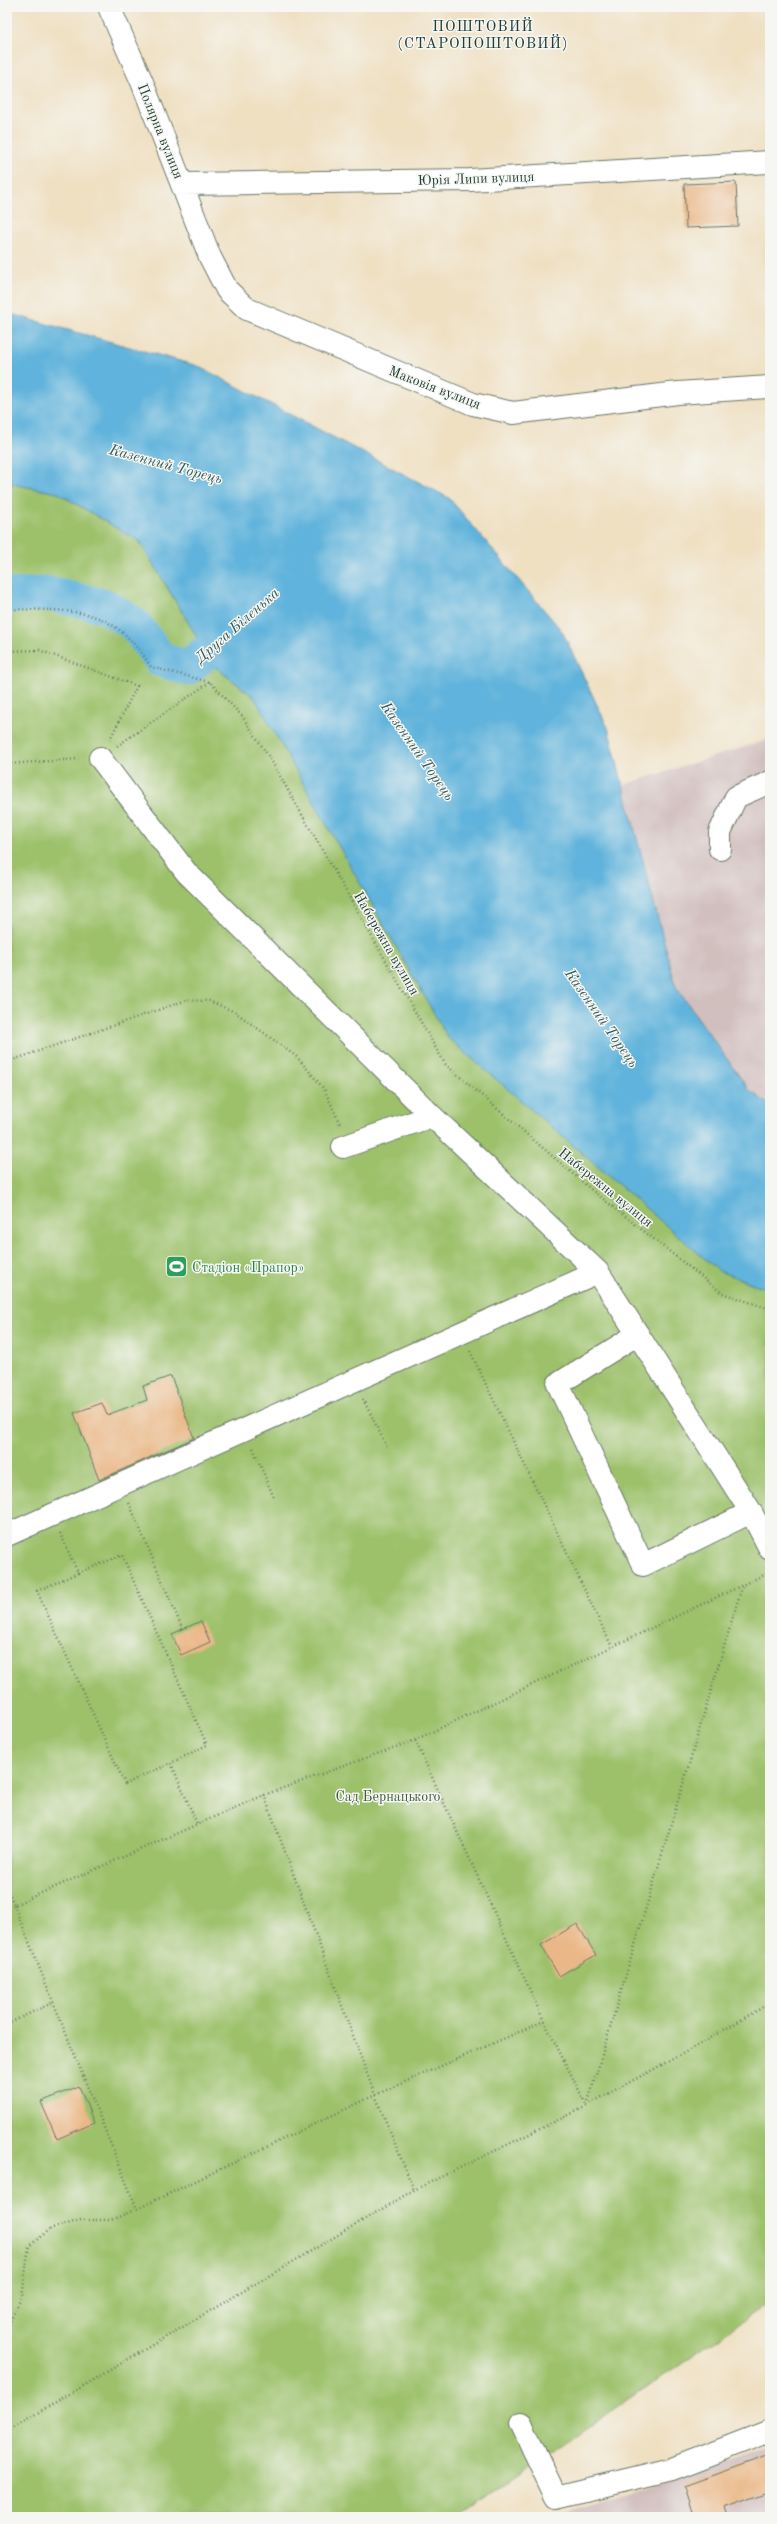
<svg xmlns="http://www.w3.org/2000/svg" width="777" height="2524" font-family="'Old Standard TT',serif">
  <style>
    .industrial { fill: #d1bfbe }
    .green { fill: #9cc16b; stroke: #5e7f50 }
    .water { fill: #60b3dc; stroke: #407888 }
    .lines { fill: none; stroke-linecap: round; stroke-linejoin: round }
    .river { stroke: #60b3dc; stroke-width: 35 }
    .building { fill: #eab888 }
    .minor-casing { stroke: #687666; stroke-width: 24 }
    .path { stroke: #687666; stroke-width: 2.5; stroke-dasharray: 1 3; stroke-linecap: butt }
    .minor { stroke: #fff; stroke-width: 22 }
    .labels { text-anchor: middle; stroke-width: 3; stroke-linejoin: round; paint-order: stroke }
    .street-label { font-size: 14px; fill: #1f3d34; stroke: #f6f6f2 }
    .leisure-label { font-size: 14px; fill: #27864d; stroke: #f6f6f2; text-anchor: start }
    .park-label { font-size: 14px; fill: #3e5e42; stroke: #f6f6f2 }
    .neighbourhood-label { font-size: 15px; letter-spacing: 1px; fill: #1f3d34; stroke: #f6f6f2 }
    .water-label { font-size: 15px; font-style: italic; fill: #2f5a5e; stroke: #f6f6f2 }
  </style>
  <rect width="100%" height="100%" fill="#f6f6f2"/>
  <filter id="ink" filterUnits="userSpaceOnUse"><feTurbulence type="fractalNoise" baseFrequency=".025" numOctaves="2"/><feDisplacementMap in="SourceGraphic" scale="8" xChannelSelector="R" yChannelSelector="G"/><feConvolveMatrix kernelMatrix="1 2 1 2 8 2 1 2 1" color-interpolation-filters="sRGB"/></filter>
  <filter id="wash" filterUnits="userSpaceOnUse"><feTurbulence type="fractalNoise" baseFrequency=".012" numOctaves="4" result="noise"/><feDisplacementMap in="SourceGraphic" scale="16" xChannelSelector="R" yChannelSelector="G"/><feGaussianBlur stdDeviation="0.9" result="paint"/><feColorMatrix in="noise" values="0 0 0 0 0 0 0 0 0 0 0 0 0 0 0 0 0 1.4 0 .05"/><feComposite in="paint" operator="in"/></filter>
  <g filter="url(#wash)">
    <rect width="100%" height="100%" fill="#efe0c2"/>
    <path class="industrial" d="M770,739V1103L749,1090L676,987L623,785Z
      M770,2447V2517H550L694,2473Z"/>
    <path class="green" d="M7,483L58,493L140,542L215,667L254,697L719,1271L770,1290V2302L458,2517H7Z"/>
    <path class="water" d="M7,313L198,366L449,498L562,631L608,728L676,987L749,1090L770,1105V1290L719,1271L448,1038L254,697L215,667L140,542L58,493L7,483Z"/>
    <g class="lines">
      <path class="river" d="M7,596L48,594L105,606L134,624L161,660L188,668L242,620"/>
    </g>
    <g id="blocks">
      <path class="building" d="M736,182L738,226L686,228L684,184Z
        M171,1376L194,1438L99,1480L74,1413L102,1403L107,1415L147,1400L143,1386Z
        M201,1621L210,1642L181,1655L172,1634Z
        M577,1924L596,1955L559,1976L541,1945Z
        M79,2086L94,2123L57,2139L41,2102Z
        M770,2455V2491L724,2508L727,2517H694L684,2486Z"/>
    </g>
  </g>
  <g filter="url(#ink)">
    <use href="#blocks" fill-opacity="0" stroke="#687666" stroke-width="1"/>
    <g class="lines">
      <defs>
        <path id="minor" d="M109,7L142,82L210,257L227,290L247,309L473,404L513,413L678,393L770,387
          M183,184L470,180L770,162
          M100,758L186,872L432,1116
          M720,849V832L736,797L770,782
          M343,1147L432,1116L598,1272L751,1512L770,1549
          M638,1334L558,1384L643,1565L751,1512
          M7,1535L598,1272
          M521,2423L556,2497L672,2469L770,2431"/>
      </defs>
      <use href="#minor" class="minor-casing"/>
      <path class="path" d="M7,609C74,611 112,604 151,667L210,682L242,716L269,757L445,1064L593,1191L722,1293L770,1309
        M7,651L39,650L137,686L109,741
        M117,746L210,682
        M7,764L79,759
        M7,1062L187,1000L209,1001L235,1012L297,1057L324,1089L341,1126
        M470,1351L612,1647
        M363,1399L387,1447
        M253,1448L274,1498
        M129,1503L183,1630
        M60,1533L78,1573L122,1555L207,1745L171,1763L197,1824
        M78,1573L37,1591L125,1784L171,1763
        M264,1795L375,2095L414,2190
        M7,1888L14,1905L264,1795L415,1740L770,1572
        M14,1905L137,2209L375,2095L544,2021
        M7,2024L54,2002
        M587,2105L742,1587
        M587,2105L684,2053L770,2003
        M7,2328L22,2296L29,2246L52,2228L81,2220H111L137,2209
        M7,2431L414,2190L587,2106L544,2021L415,1740"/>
      <use href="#minor" class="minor"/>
    </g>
  </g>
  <defs>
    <symbol id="stadium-square" viewBox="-11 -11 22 22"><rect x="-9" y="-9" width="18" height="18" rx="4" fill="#2e9e5b" stroke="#f6f6f2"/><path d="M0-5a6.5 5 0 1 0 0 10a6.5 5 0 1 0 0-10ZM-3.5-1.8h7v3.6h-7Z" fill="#fff"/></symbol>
  </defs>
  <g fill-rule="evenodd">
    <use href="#stadium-square" x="164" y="1254" width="25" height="25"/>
  </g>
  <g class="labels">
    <g class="street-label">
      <text transform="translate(161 131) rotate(68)" y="5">Полярна вулиця</text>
      <text transform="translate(476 178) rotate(-2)" y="5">Юрія Липи вулиця</text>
      <text transform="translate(435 387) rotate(21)" y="5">Маковія вулиця</text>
      <text transform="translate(387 943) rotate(60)" y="5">Набережна вулиця</text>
      <text transform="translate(606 1187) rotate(39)" y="5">Набережна вулиця</text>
    </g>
    <g class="leisure-label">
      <text x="192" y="1272">Стадіон «Прапор»</text>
    </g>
    <g class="park-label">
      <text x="388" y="1801">Сад Бернацького</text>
    </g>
    <g class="neighbourhood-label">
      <text x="483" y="31">ПОШТОВИЙ<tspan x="483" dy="17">(СТАРОПОШТОВИЙ)</tspan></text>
    </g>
    <g class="water-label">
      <text transform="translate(166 464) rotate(15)" y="5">Казенний Торець</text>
      <text transform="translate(237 625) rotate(-41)" y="5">Друга Біленька</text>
      <text transform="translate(418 751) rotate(55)" y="5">Казенний Торець</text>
      <text transform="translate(602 1018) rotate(55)" y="5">Казенний Торець</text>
    </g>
  </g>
  <rect width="777" height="2524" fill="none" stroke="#f6f6f2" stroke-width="24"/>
</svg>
